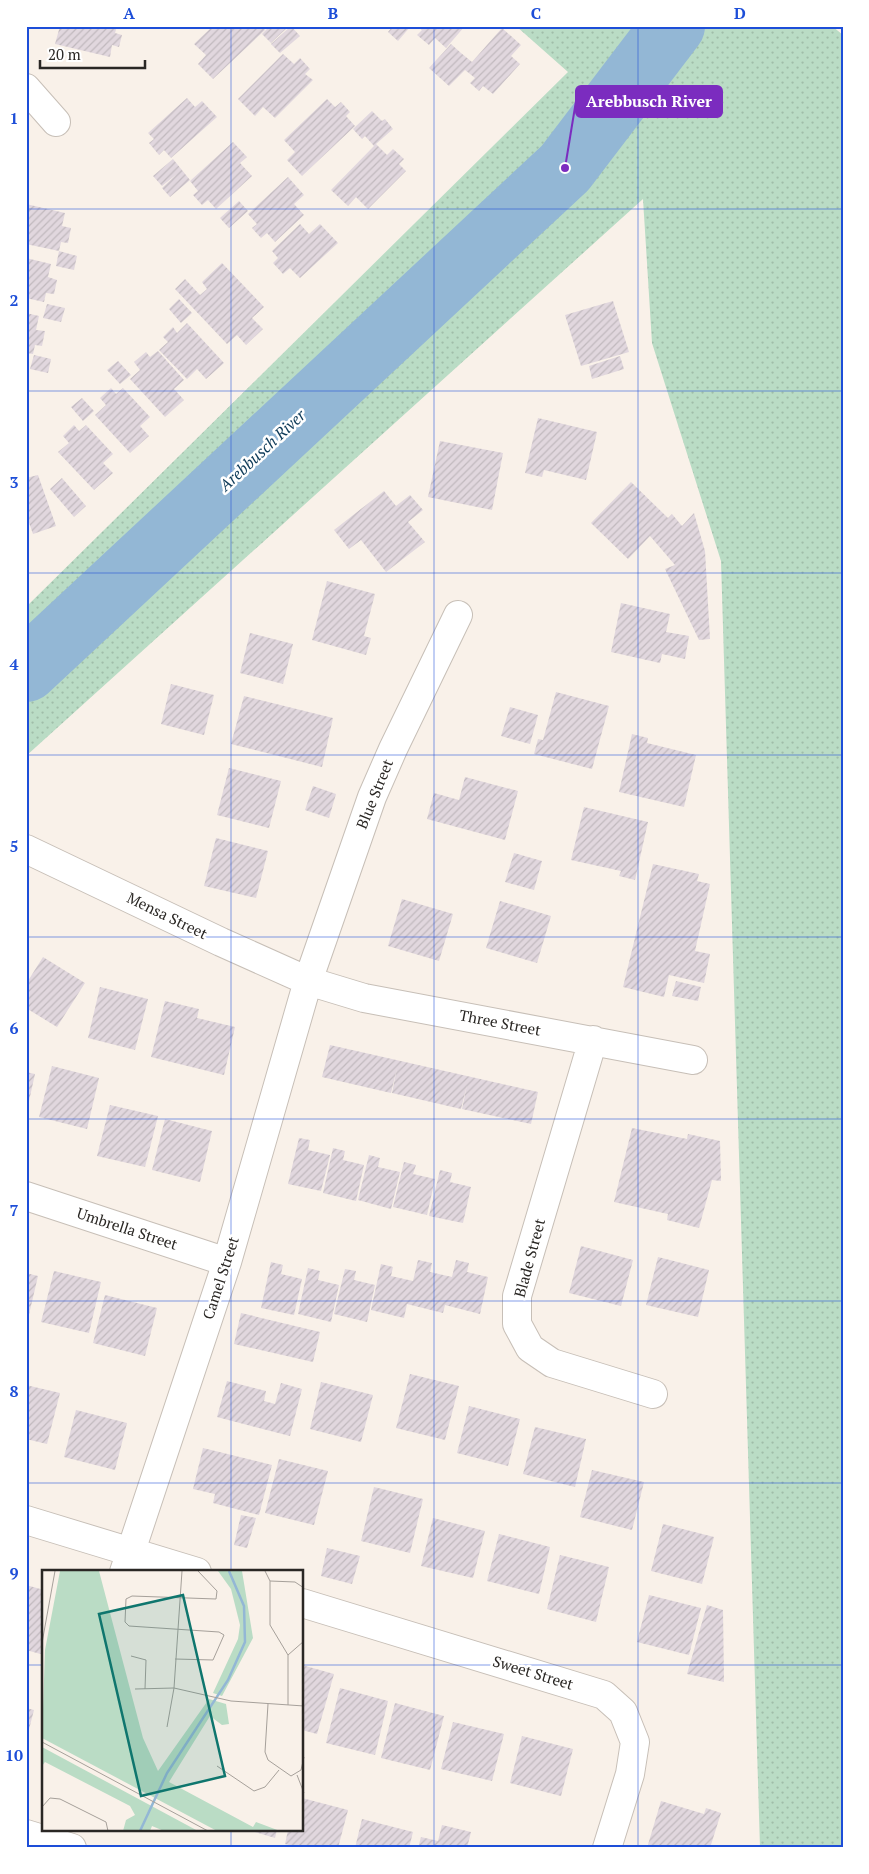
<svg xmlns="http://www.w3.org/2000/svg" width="869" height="1874" font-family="'PT Serif',serif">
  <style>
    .grass { fill: url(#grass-dots) }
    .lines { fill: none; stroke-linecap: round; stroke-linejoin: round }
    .river { stroke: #93b7d5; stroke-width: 64 }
    .building { fill: url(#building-hatch) }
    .minor-casing { stroke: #c7bfb7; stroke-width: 30 }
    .minor { stroke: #fff; stroke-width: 28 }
    .grid { fill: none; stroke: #1d4ed8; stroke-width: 1; stroke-opacity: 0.55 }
    .labels { text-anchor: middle; stroke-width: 5; stroke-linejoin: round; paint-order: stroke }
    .street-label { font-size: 15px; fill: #2a2724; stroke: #fff }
    .water-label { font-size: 16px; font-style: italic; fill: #0d3a58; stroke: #fff }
    .inset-river { fill: none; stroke: #93b7d5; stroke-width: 2.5 }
    .inset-road { fill: none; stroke: #a6a09a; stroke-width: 1 }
    .view { fill: #0f766e; fill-opacity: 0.15; stroke: #0f766e; stroke-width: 2.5 }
    .inset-edge { fill: none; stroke: #2a2724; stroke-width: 2.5 }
    .leader { fill: none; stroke: #7b2cbf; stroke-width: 2 }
    .callout-dot { fill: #7b2cbf; stroke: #fff; stroke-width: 2 }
    .callout { fill: #7b2cbf; stroke: #7b2cbf; stroke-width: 2 }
    .callout-label { font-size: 16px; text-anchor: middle; font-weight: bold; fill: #fff }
    .neatline { fill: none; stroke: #1d4ed8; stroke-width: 2 }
    .grid-label { font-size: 16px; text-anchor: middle; font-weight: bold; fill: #1d4ed8 }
  </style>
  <defs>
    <pattern id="grass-dots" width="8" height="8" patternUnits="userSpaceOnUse" patternTransform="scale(1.25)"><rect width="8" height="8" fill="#badcc5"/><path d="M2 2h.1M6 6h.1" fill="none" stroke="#a0bda9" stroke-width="1.8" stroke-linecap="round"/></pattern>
    <pattern id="building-hatch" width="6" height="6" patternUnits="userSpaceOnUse" patternTransform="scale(1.25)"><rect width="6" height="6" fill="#e1d7de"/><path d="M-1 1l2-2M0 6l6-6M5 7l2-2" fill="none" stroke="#c1b9be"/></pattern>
  </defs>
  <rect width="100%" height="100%" fill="#f9f1e9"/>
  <path class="grass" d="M516,26H832L843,35V1848H760L721,561L652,343L643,199L26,756V607L568,72Z"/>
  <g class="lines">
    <path class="river" d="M26,670L565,168L673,26"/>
  </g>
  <path class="building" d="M60,26H117L115,33L122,35L119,47L112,45L110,57L55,44Z
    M213,26H262L265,30L213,79L198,64L206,55L194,44Z
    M270,26H289L271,43L262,34Z
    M291,26L300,36L280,53L271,44Z
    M393,26H411L398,41L388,32Z
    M418,26H465L446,48L435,38L429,45L417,35L422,30Z
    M502,28L521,45L511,56L520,64L493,94L483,86L479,91L470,83L475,78L465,70L449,86L429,68L451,44L461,53L457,58L461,53L472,62Z
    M283,54L294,64L300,58L310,69L305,74L313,80L275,118L263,107L255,116L238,99Z
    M187,98L195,107L202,101L217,117L171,158L164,150L159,155L149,143L154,139L148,133Z
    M327,99L335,107L341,102L350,112L346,116L355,126L302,176L287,160L295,152L284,140Z
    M372,111L382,121L385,119L393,129L376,144L387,155L393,149L404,159L399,164L406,171L368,209L356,197L348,206L331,190L374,146L365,136L362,139L353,129Z
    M233,142L247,157L240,163L252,176L216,209L208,200L202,205L193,195L198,191L190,181Z
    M173,159L190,180L170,197L162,188L177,174L162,186L153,176Z
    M288,177L304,195L294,204L304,215L275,242L267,233L261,238L252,228L257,224L248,214Z
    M239,201L248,211L229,228L220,218Z
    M26,204L65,213L62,226L71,228L68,243L61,242L59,251L26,244Z
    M300,224L309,234L320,224L338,243L300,278L290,268L283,274L273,263L278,258L272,251Z
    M59,251L77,256L74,270L56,266Z
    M26,258L51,264L48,277L57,280L54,294L46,293L44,302L26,298Z
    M222,263L264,307L252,318L263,329L246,345L237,335L227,344L175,289L185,279L200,295L207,289L202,282Z
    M179,299L192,313L181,323L169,309Z
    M613,301L629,352L581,366L565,315Z
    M47,304L65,308L61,322L43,318Z
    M26,313L39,316L36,330L45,331L42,346L35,345L33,354L26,353Z
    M187,323L224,363L206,379L197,369L187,379L159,350L168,342L163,337L173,327L177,333Z
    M158,351L184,380L174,389L184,400L165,417L130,379L140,370L134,362L146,352L150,357Z
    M34,355L51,359L48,373L30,369Z
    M620,356L624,369L592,379L589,366Z
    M118,361L131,375L120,384L107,370Z
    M111,388L116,394L123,388L150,417L140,426L149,436L130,453L95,415L106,405L100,398Z
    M82,398L94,411L83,421L71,407Z
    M538,418L597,432L586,480L544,470L542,477L525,473Z
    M74,425L79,431L86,425L113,454L103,463L113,473L94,490L58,452L69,443L63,436Z
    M440,441L503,453L492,510L428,497Z
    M38,475L56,526L33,534L28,520L26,521V478Z
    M62,478L86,506L74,517L50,489Z
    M631,482L668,518L672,514L682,526L694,513L705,551L710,639L699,640L665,569L675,565L650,536L628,559L591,523Z
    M384,491L396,506L410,495L423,510L408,522L425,542L386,572L361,540L349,549L334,530Z
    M327,581L375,594L364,636L371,638L366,655L312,640Z
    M621,603L670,614L666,632L689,636L685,659L662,654L660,663L611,652Z
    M250,633L293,644L283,684L240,673Z
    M171,684L214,695L204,735L161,724Z
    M556,692L609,706L592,769L534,754L538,739L543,740Z
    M244,696L333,718L322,767L231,744Z
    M510,707L538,715L530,744L501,736Z
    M632,734L648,738L647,743L696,755L684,807L619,792Z
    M229,768L281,781L269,828L217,815Z
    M465,777L518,791L505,840L427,819L434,793L459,800Z
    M313,786L336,794L329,818L305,810Z
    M584,807L648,822L635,880L619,876L621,871L571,860Z
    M216,838L268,851L256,898L204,886Z
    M514,853L542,861L534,890L505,882Z
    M653,864L699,874L697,881L710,884L695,951L710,954L704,983L669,975L664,997L623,987Z
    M402,899L453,914L439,961L388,946Z
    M500,901L551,916L537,963L486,948Z
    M43,957L85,983L57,1027L26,1008V984Z
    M676,981L701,987L698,1001L672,996Z
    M100,987L148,999L135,1050L88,1038Z
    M165,1001L199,1009L197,1018L235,1027L224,1075L151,1057Z
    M330,1045L538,1092L531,1124L462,1109L467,1085L461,1109L392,1093L397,1068L391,1093L322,1077Z
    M52,1066L99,1078L87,1129L39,1117Z
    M26,1072L35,1074L27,1110L26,1109Z
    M110,1105L158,1116L145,1167L97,1156Z
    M165,1119L212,1131L200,1182L152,1170Z
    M632,1128L687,1139L688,1134L720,1141L721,1181L712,1180L699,1228L667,1220L668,1214L614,1202Z
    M299,1138L310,1140L308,1150L330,1155L321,1191L288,1184Z
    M333,1148L345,1151L343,1160L364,1165L356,1201L323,1193Z
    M369,1155L380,1158L378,1167L400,1172L391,1209L358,1200Z
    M404,1162L416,1165L413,1174L435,1179L427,1215L393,1207Z
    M440,1170L452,1173L450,1182L471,1187L463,1223L429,1216Z
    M581,1246L633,1260L621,1306L569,1293Z
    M658,1257L709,1270L698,1317L646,1305Z
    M418,1260L432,1263L430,1272L452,1277L456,1260L469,1263L467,1272L488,1277L480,1314L445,1305L443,1313L407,1304L404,1318L371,1310L381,1264L393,1267L391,1276L413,1281Z
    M271,1262L283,1265L281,1274L302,1279L294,1315L261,1308Z
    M308,1268L320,1271L318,1280L339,1285L331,1322L298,1314Z
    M345,1269L356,1271L354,1280L375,1285L367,1322L334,1314Z
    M54,1271L101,1282L89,1333L41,1322Z
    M26,1273L38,1276L27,1323H26Z
    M105,1295L157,1308L145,1356L93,1343Z
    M241,1313L320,1332L313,1362L234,1344Z
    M410,1374L459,1386L445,1440L396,1428Z
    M227,1381L266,1391L264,1401L275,1404L281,1383L302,1389L290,1436L217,1417Z
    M321,1382L373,1395L361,1442L310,1429Z
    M26,1385L60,1393L47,1444L26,1439Z
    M469,1406L520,1419L508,1466L457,1453Z
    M76,1410L127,1423L115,1470L64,1457Z
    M535,1427L586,1439L575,1487L523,1474Z
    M203,1448L272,1465L259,1515L213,1503L215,1494L193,1489Z
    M279,1459L328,1471L314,1525L265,1513Z
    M592,1470L644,1482L632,1530L580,1517Z
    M374,1487L423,1499L410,1553L361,1541Z
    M241,1515L256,1518L247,1548L234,1545Z
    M433,1518L485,1531L473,1578L421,1566Z
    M663,1524L714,1537L702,1584L651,1571Z
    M499,1534L550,1547L539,1594L487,1581Z
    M327,1548L360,1556L352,1584L321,1576Z
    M560,1555L609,1567L596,1622L547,1609Z
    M26,1585L44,1590V1655L26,1650Z
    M649,1595L701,1608L689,1655L637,1642Z
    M707,1605L723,1610L724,1682L687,1674Z
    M302,1665L334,1674L317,1734L302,1730Z
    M340,1688L388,1701L375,1755L326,1743Z
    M395,1703L444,1716L430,1770L381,1758Z
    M26,1708L34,1710L27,1737H26Z
    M453,1722L504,1734L492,1781L441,1769Z
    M522,1736L573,1749L561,1796L510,1783Z
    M302,1798L348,1810L338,1848H301L285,1844L288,1830H302Z
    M661,1801L704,1814L706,1808L721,1813L710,1848H647Z
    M362,1819L413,1832L409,1848H355Z
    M442,1825L471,1832L467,1848H418L421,1837L438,1841Z
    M248,1830H277L275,1838Z"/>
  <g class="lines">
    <defs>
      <path id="minor" d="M26,88L56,122
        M26,849L221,942L308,981L364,998L693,1060
        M593,1040L517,1296V1324L530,1348L552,1363L653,1394
        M26,1196L227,1262
        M26,1520L197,1572
        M124,1572L227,1262L308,981L372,797L393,749L458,615
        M302,1603L604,1695L623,1712L635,1742L630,1774L607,1848
        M26,1834L72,1848"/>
    </defs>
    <use href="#minor" class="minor-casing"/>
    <use href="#minor" class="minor"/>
  </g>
  <path class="grid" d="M231,26V1572M434,26V1848M638,26V1848M26,209H843M26,391H843M26,573H843M26,755H843M26,937H843M26,1119H843M26,1301H843M26,1483H843M26,1665H44M302,1665H843M231,1830V1848"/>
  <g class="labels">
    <g class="street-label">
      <text transform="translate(375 794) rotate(-68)" y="5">Blue Street</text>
      <text transform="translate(167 916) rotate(26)" y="5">Mensa Street</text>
      <text transform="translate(500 1023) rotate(11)" y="5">Three Street</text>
      <text transform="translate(127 1229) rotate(18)" y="5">Umbrella Street</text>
      <text transform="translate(530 1258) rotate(-75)" y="5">Blade Street</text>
      <text transform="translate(221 1278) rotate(-72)" y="5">Camel Street</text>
      <text transform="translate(533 1673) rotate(17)" y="5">Sweet Street</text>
    </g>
    <g class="water-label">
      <text transform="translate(262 450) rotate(-43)" y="6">Arebbusch River</text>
    </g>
  </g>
  <g transform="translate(42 1570)">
    <rect width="261" height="261" fill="#f9f1e9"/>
    <path d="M18,1H57L101,168L116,201L167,129L184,134L187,154L180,155L168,146L127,212L211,257L214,252L238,261H175L0,168L3,80ZM176,1H200L211,68L180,126L171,123L196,69L198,55L189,19ZM0,177L156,261H122L110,256L108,261H81L84,250L93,245L88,236L3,192L0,196Z" fill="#badcc5"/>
    <path class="inset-river" d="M98,261L125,203L186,110L203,72L202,36L187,1"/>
    <path class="inset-road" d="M223,1L228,11V55L246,85V135M228,11L253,12L262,18M0,73L13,1M246,85L262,71M89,86L104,90L103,119M133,89L171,90L182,65L177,62L87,56L83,52L84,29L90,26L174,29L175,21L156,1M93,119L132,118L189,131L262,136M226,134L223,182L226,190L249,206L259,200L262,187M125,157L132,118L140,1M0,172L166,261M175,196L212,221L223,217L237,200M255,205L262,223M0,237L8,228L18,229L64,252L66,261"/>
    <path class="view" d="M141,25L183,206L99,226L57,44Z"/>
    <rect width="261" height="261" class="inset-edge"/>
  </g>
  <path class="leader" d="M565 168L576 101"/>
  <circle class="callout-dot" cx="565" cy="168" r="5"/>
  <rect class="callout" x="576" y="86" width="146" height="31" rx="5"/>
  <g class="callout-label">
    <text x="649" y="107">Arebbusch River</text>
  </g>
  <rect width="869" height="1874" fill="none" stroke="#ffffff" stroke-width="55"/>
  <path d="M40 60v8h105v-8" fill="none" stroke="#2a2724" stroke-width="2.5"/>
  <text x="48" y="60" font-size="15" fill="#2a2724" stroke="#ffffff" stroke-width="4" paint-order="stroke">20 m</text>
  <rect x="28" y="28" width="814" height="1818" class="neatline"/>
  <g class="grid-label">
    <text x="129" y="19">A</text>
    <text x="333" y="19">B</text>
    <text x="536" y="19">C</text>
    <text x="740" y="19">D</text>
    <text x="14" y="124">1</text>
    <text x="14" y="306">2</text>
    <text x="14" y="488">3</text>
    <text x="14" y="670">4</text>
    <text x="14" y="852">5</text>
    <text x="14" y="1034">6</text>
    <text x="14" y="1216">7</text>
    <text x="14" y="1397">8</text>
    <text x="14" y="1579">9</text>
    <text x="14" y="1761">10</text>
  </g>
</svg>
